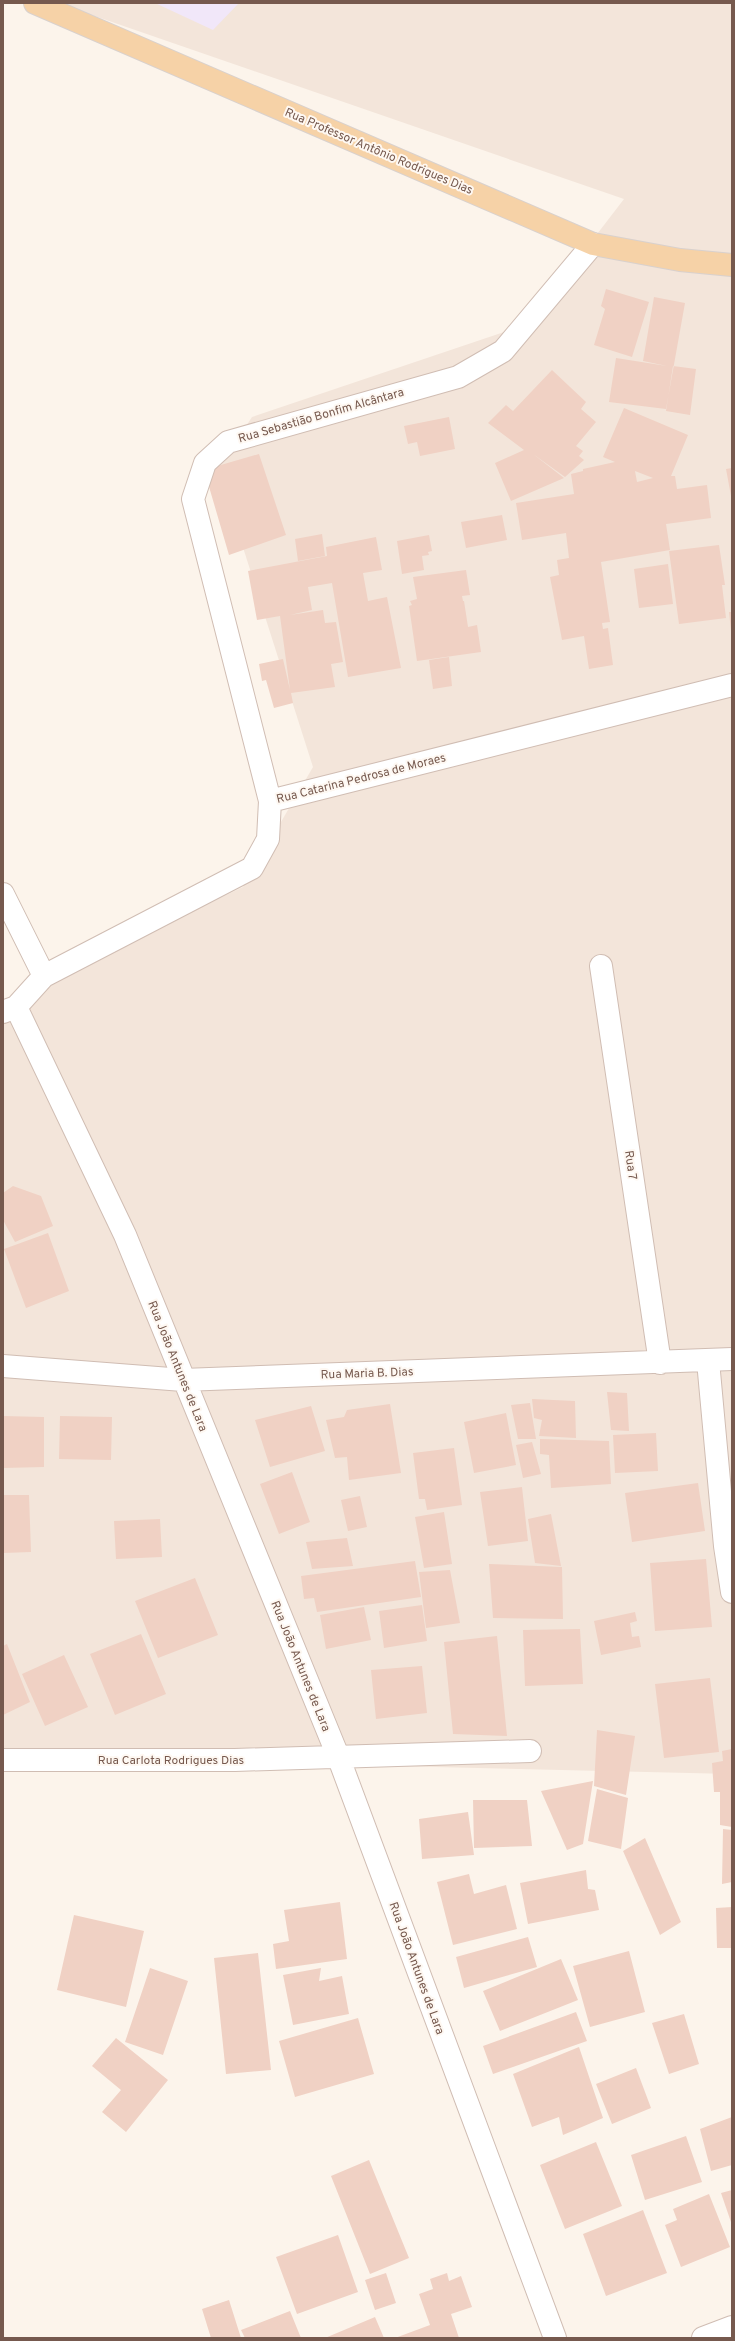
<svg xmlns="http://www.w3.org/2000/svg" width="735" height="2341" font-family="Overpass,sans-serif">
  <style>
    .residential { fill: #f3e5da }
    .education { fill: #f1e7f9 }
    .building { fill: #f0d1c4; fill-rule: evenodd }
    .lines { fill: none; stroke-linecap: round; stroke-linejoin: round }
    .minor-casing { stroke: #d0bdb3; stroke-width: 24 }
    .major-casing { stroke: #d9d1cd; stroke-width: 24 }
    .minor { stroke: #fff; stroke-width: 22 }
    .major { stroke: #f6d2a7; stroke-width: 22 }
    .labels { text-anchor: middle; stroke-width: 4; stroke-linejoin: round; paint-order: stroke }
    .street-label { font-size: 12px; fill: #76594e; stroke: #fef8f2 }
  </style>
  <rect width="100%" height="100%" fill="#fcf4eb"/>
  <path class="residential" d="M57,3H732V1774L3,1757V1002L243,887L313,767L218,469L252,417L528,324L624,199Z"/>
  <path class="education" d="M155,3H239L213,30Z"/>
  <path class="building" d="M606,289L649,302L632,357L594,345L605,309L601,306Z
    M654,297L685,303L666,409L609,402L616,358L667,366L643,361Z
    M673,366L696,369L690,415L666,411Z
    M552,370L586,402L581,409L596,422L576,446L583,451L579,456L584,460L565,477L533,454L564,478L511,501L495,463L524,450L488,423L506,405L513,411Z
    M624,408L688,435L671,476H675L677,489L707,485L711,518L666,524L670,550L601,562L610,622L602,623L603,629L608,628L613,665L589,669L584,636L562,640L550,577L559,575L557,560L569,558L566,533L522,540L516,503L574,494L571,474L583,471V469L615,462L603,457ZM635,471L653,478L637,482Z
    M449,417L455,449L420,456L417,442L408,444L404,426Z
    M259,454L286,535L229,555L205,473L207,469Z
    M732,468V496H731L726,469Z
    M502,515L507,540L466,548L461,522Z
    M322,534L325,556L298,561L295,539Z
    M429,535L432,551L428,552L429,555L422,556L424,570L402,574L397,541Z
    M376,537L382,570L363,573L368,601L387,597L401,668L348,677L332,583L308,587L312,610L290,615L323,610L325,623L336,622L343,662L331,664L335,687L291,693L293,703L274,708L266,680L262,681L259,664L283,659L290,690L280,616L257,620L248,571L327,556L326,547Z
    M719,545L725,585H722L726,618L679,624L669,551Z
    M668,564L673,604L639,608L634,569Z
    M466,570L470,595L462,596L463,601H464L468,627L477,625L481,652L417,661L409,606L412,605L410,601L417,599L413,577Z
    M729,612H732V631H731Z
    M449,657L452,686L433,689L429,660Z
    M13,1186L41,1196L53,1226L15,1242L3,1220V1193Z
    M48,1233L69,1291L26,1308L4,1249Z
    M607,1392L627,1393L629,1431L611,1430Z
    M532,1399L575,1401L576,1438L539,1436L542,1420L534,1418Z
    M530,1403L536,1439H518L511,1405Z
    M390,1404L401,1473L349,1480L347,1457L335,1458L326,1420L344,1417L347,1410Z
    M311,1406L325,1451L270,1467L255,1420Z
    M506,1413L516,1465L474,1473L464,1422Z
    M3,1416L44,1417V1467L3,1468Z
    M60,1416L112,1417L111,1460L59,1459Z
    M656,1433L658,1471L615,1473L613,1435Z
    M540,1439L609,1441L611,1484L551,1488L549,1455L540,1454Z
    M532,1442L541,1474L523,1478L516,1445Z
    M454,1448L462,1505L427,1510L425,1499H419L413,1453Z
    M292,1472L310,1522L279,1534L260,1484Z
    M698,1483L705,1531L632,1542L625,1493Z
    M522,1487L528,1541L488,1546L480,1492Z
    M3,1495H29L31,1552L3,1553Z
    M360,1496L367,1527L348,1531L341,1500Z
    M444,1512L452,1564L424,1568L415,1517Z
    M551,1514L561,1566L535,1563L528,1519Z
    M160,1519L162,1557L116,1559L114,1521Z
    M347,1538L353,1566L312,1569L306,1542Z
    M706,1559L712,1627L655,1631L650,1563Z
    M415,1561L421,1597L317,1612L314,1598L304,1599L301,1576Z
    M489,1564L562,1567L563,1619L493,1618Z
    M450,1570L460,1623L426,1628L419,1572Z
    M195,1578L218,1635L158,1658L135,1601Z
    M422,1605L427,1641L384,1648L379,1611Z
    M364,1607L371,1640L326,1649L320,1615Z
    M635,1612L637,1621L630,1623L632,1637L639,1636L641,1647L601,1655L594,1621Z
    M580,1629L583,1684L525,1686L523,1630Z
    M141,1634L166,1694L115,1715L90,1654Z
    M497,1636L507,1736L453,1734L444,1642Z
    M7,1644L30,1702L3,1715V1646Z
    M64,1655L88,1707L45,1726L22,1674Z
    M422,1666L427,1713L376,1719L371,1670Z
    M710,1678L719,1752L664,1758L655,1684Z
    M597,1730L635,1736L626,1795L594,1786Z
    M732,1749V1827L720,1825V1792H714L712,1763L723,1761L722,1751Z
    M593,1781L583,1844L567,1850L541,1791Z
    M597,1789L628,1798L621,1849L588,1841Z
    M473,1800H527L532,1846L474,1848Z
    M468,1812L474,1855L422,1859L419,1819Z
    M723,1829L732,1830V1882L722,1884Z
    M645,1838L681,1922L660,1935L623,1851Z
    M586,1870L588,1889L595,1890L599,1910L528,1924L520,1883Z
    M469,1874L474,1894L506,1885L517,1929L453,1945L437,1882Z
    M340,1902L347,1959L276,1969L273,1944L289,1941L284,1910Z
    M732,1907V1948H717L716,1908Z
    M74,1915L144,1931L126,2007L57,1990Z
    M528,1937L537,1967L464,1988L456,1957Z
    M629,1951L645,2012L590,2027L573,1966Z
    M258,1953L271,2070L226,2074L214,1958Z
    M561,1959L578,2000L500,2031L483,1991Z
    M150,1968L188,1981L163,2055L125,2042Z
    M321,1968L319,1981L342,1976L349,2014L293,2025L283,1975Z
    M576,2012L587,2041L493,2074L483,2046Z
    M684,2014L699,2064L669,2074L652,2023Z
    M358,2018L374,2074L295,2097L279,2041Z
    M116,2038L168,2080L126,2132L102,2112L121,2090L92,2066Z
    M579,2047L603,2118L563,2135L559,2117L532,2127L513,2074Z
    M636,2068L651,2108L612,2124L596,2084Z
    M732,2117V2165L711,2171L700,2129Z
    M686,2136L702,2182L645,2200L631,2155Z
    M596,2142L622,2206L565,2229L540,2165Z
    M369,2160L409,2258L370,2274L331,2176Z
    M732,2190V2225L721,2193Z
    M709,2194L730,2247L681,2267L665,2225L677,2220L673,2209Z
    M643,2210L667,2273L606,2296L583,2234Z
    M338,2235L358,2292L297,2314L276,2257Z
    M386,2273L396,2303L375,2310L365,2280Z
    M447,2273L449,2281L461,2276L472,2307L451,2314L459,2338H395L430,2325L419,2294L433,2289L430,2279Z
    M229,2300L241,2338H211L202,2309Z
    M290,2311L301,2338H245L241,2330Z
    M375,2317L384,2338H325Z"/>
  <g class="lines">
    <defs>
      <path id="minor" d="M270,801L732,685
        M3,894L44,976
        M601,966L660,1363
        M16,1007L125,1235L338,1756L555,2338
        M3,1012L16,1007L44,976L252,868L268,839L270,801L193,499L205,463L228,442L458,377L503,351L593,244
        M708,1361L725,1546L732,1592
        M3,1366L183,1380L732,1359
        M3,1760H235L530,1751
        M703,2338L732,2327"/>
      <path id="major" d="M35,3L593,244L680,260L732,265"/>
    </defs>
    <use href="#minor" class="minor-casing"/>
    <use href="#major" class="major-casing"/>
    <use href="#minor" class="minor"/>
    <use href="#major" class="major"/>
  </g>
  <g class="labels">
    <g class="street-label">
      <text transform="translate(379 151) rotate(23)" y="4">Rua Professor Antônio Rodrigues Dias</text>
      <text transform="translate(321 415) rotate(-16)" y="4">Rua Sebastião Bonfim Alcântara</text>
      <text transform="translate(361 778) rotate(-14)" y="4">Rua Catarina Pedrosa de Moraes</text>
      <text transform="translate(631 1165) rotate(82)" y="4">Rua 7</text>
      <text transform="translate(178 1366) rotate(68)" y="4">Rua João Antunes de Lara</text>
      <text transform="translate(367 1373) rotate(-2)" y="4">Rua Maria B. Dias</text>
      <text transform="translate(301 1666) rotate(68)" y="4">Rua João Antunes de Lara</text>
      <text x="171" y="1764">Rua Carlota Rodrigues Dias</text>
      <text transform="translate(417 1968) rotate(70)" y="4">Rua João Antunes de Lara</text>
    </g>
  </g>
  <rect width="735" height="2341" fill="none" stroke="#76594e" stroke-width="8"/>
</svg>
